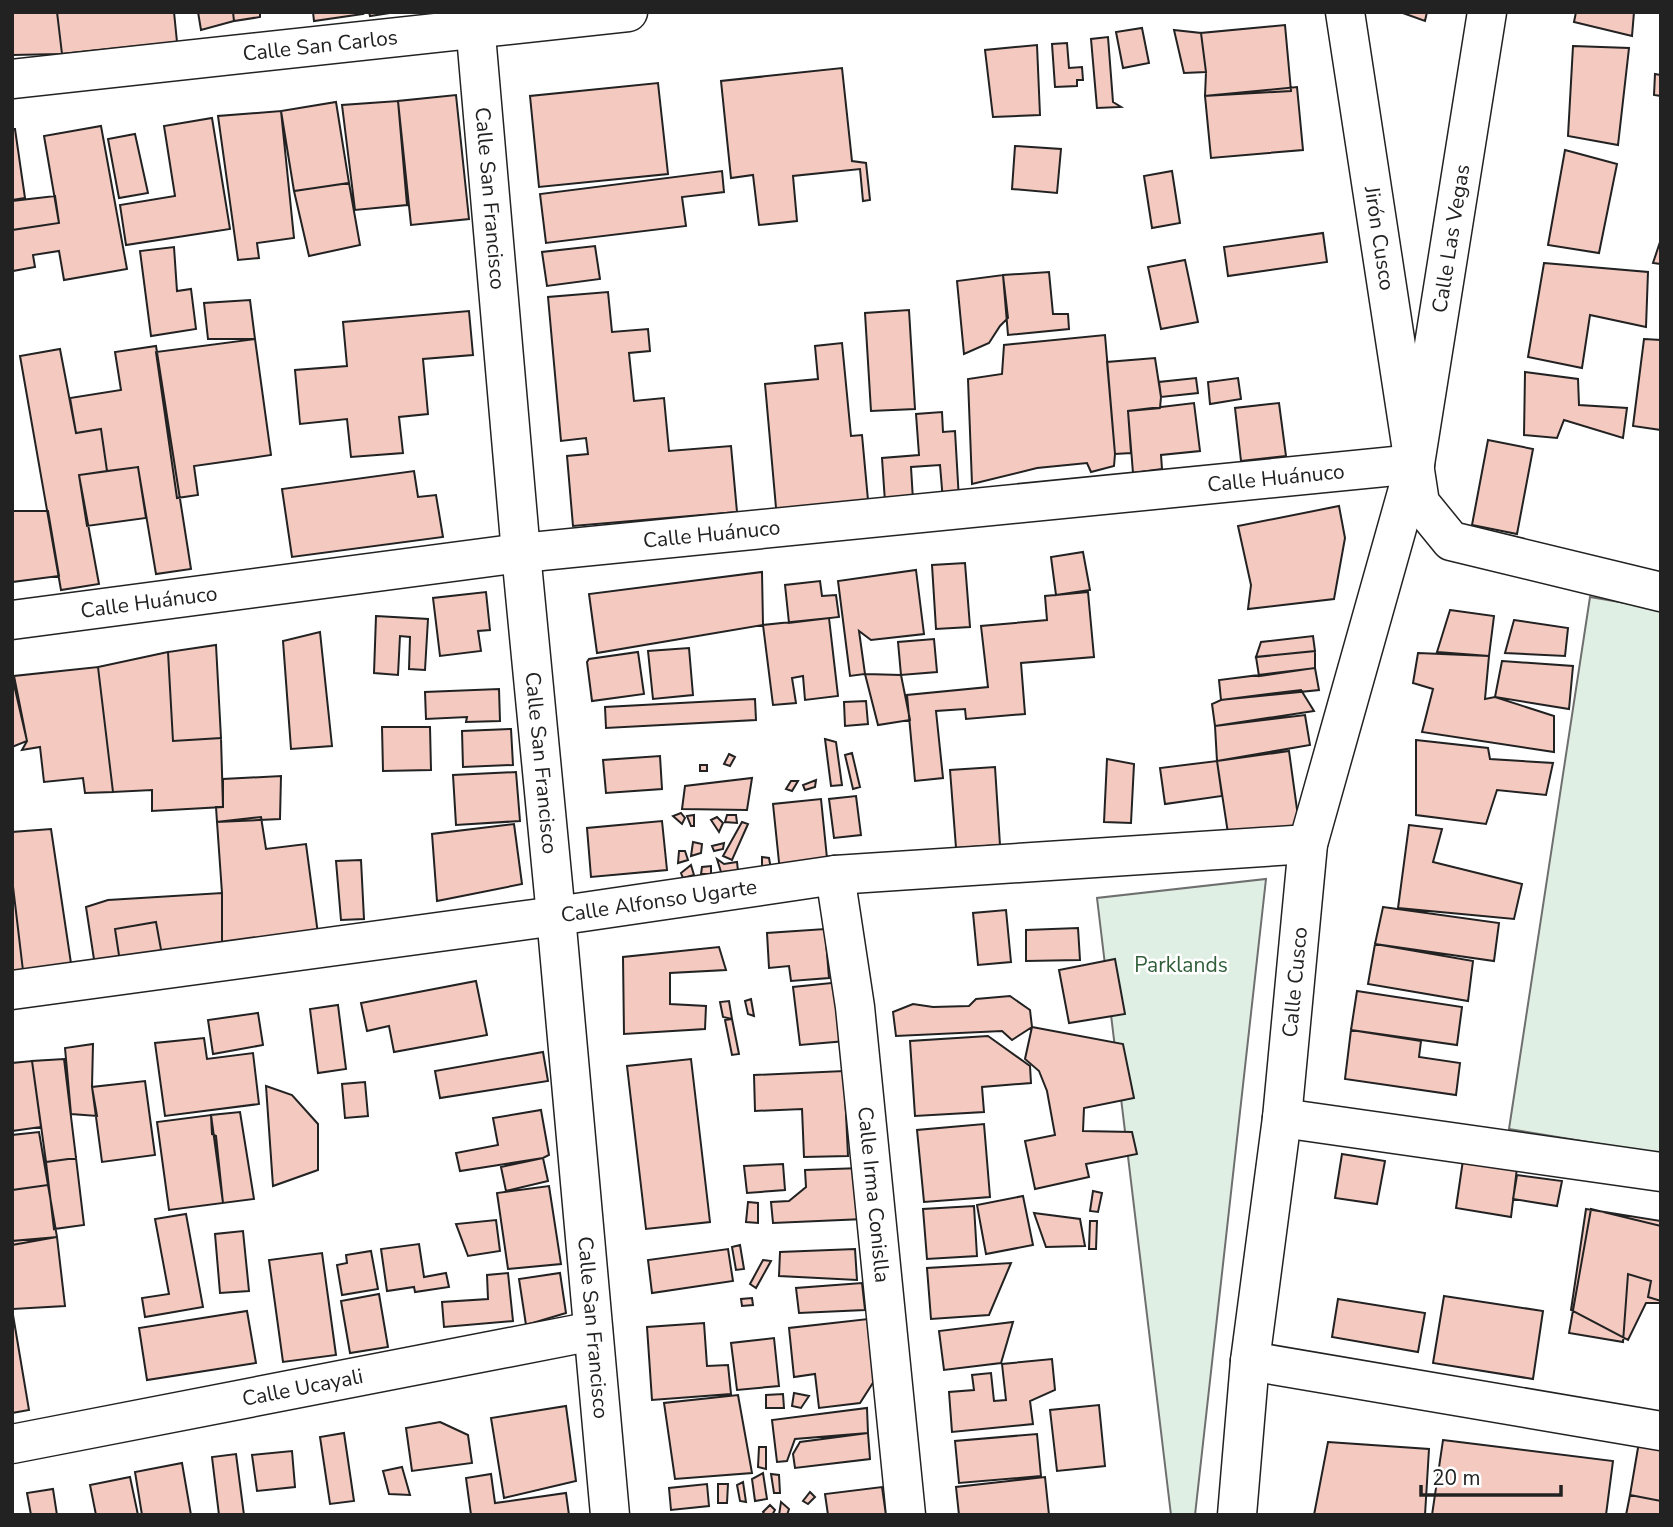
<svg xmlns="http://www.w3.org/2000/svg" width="1673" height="1527" font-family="'Nunito Sans',sans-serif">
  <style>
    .green { fill: #e0efe3; stroke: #6f6f6f; stroke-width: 2 }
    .building { fill: #f3c9c0; stroke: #222; stroke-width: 2 }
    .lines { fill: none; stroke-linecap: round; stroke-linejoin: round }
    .minor-casing { stroke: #222; stroke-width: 41 }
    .minor { stroke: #fff; stroke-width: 38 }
    .labels { text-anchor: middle; stroke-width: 5; stroke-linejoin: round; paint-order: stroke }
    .street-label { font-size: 21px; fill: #222; stroke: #fff }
    .park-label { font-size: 21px; fill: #2f5e38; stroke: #fff }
  </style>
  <rect width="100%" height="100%" fill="#fff"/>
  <path class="green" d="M1590,597L1661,609V1154L1509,1129Z
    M1266,879L1195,1515H1171L1097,898Z"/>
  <path class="building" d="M12,12H57L62,54L12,55Z
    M57,12H174L177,42L62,54Z
    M198,12H233L234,21L201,30Z
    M233,12H260V17L234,21Z
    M313,12H362L363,14L314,21Z
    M369,12H396L370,16Z
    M1400,12H1427L1425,21Z
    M1576,12H1634L1632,36L1574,22Z
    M1285,25L1291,91L1205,96L1206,72L1201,33Z
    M1142,28L1149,63L1123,68L1116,32Z
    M1174,30L1201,33L1206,72L1184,73Z
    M1108,37L1113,102L1121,107L1097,108L1091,39Z
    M1067,43L1069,68L1082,67L1083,80H1077V86L1055,87L1052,44Z
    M1037,45L1040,115L993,117L985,50Z
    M1573,46L1629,48L1618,145L1568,136Z
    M842,68L852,161L866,163L870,200L863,201L860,169L793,176L797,221L759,225L753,175L731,178L721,81Z
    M1655,74L1661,75V96L1654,95Z
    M658,83L668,174L539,187L530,96Z
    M1297,87L1303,150L1211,158L1205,96Z
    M456,95L469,219L411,225L398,101Z
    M398,101L407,205L355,210L342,105Z
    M336,102L349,183L294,191L281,111Z
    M281,111L294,238L257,243L259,258L238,260L218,116Z
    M212,118L230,229L126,245L120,205L175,196L164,126Z
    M101,126L127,269L64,280L59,251L33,255L35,267L13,271L12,230L59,223L44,136Z
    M12,129H15L25,198L12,200Z
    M135,134L148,193L119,198L108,139Z
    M1015,146L1061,149L1057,193L1012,189Z
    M1565,150L1617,164L1599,253L1548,245Z
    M722,171L724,192L682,197L686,226L546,243L540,194Z
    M1172,171L1180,223L1152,228L1144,176Z
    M349,183L360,245L309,256L294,191Z
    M55,196L59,223L12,230V201Z
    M1323,233L1327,262L1228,276L1224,247Z
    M1661,239V264L1653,263Z
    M595,246L600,279L547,286L542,252Z
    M174,247L177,291L191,289L196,329L151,336L140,251Z
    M1185,260L1198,322L1161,329L1148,267Z
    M1544,263L1648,272L1646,327L1590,315L1582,368L1528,357Z
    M1049,272L1053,314H1068L1069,329L1008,335L1003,275Z
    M1003,275L1008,318L1000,326L989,343L964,354L957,281Z
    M608,292L612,332L648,329L650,351L629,353L634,401L664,398L669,451L731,446L737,512L573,526L567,456L588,454L586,438L561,441L548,297Z
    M250,300L255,339H208L204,303Z
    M909,310L915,409L871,411L865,313Z
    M469,311L473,355L423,359L428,414L399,417L403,453L351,457L347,419L300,424L295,370L347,366L343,322Z
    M1105,335L1115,454L1114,466L1091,472L1087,463L1037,468L972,484L968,379L1002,374L1004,345Z
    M255,339L271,455L194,466L198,495L177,498L156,352Z
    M1644,339L1661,340V430L1633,426Z
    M842,343L851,436L862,435L869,511L777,519L765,384L818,379L815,346Z
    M156,346L191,569L156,574L138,467L107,471L101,429L76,433L70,398L121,390L115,352Z
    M60,349L76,433L101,429L107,471L79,475L99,584L61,590L20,356Z
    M1155,358L1161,397L1160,408L1128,411L1131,453L1115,454L1107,362Z
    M1525,372L1578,379L1579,405L1627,408L1623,438L1564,420L1557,438L1524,435Z
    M1196,378L1198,393L1161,397L1159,382Z
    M1238,378L1241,399L1210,404L1208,382Z
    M1194,403L1200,451L1161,455L1162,469L1133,473L1128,411Z
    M1279,403L1286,456L1241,461L1235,408Z
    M942,412L943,432L955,431L959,500L943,501L940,465L911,467L913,500L885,502L882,458L919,455L916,414Z
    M1488,440L1533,449L1517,534L1472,525Z
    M138,467L146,518L87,526L79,475Z
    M414,471L418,497L436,495L443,537L292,557L282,489Z
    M1339,506L1345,538L1334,599L1248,609L1251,585L1238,526Z
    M12,511H48L59,576L12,582Z
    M1083,552L1090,590L1056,595L1051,557Z
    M965,563L970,627L936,629L932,565Z
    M916,570L924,634L871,640L859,631L865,674L850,676L838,581Z
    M762,572L763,625L597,653L589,594Z
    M820,581L822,596L836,595L839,617L789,623L785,585Z
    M486,592L490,630L478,631L481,651L440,656L433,598Z
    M1088,592L1094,657L1021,663L1025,714L966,719L965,709L936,711L943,778L915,781L907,695L988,687L981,626L1047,620L1045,596Z
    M1450,610L1494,616L1489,656L1437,652Z
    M376,616L428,619L425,670L409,669L410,637L400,636L398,675L374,673Z
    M829,618L838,696L805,700L803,676L792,678L796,703L773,705L763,625Z
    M1514,620L1568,628L1565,656L1505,653Z
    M320,632L332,746L291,749L283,641Z
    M1313,636L1315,651L1256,657L1261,642Z
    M934,639L937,672L901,675L898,642Z
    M216,645L221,738L173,741L168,652Z
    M689,648L693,695L653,699L648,651Z
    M1315,651V668L1259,676L1256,657Z
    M168,652L173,741L221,738L223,807L152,811V790L113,792L98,667Z
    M638,652L644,694L592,701L587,662L589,659Z
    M1418,653L1489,656L1485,699L1495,697L1554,716V752L1422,732L1433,689L1413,683Z
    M1502,661L1573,666L1569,709L1495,697Z
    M98,667L113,792L85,793L83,778L44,782L40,747L22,750L27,741L14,676Z
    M1315,668L1319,690L1221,700L1219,680Z
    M865,674L901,675L910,720L878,725Z
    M12,676L27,741L12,747Z
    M499,689L500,721L466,722L467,717L426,719L425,692Z
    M1301,690L1314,711L1215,726L1212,704L1221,700Z
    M755,699L756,720L606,728L605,707Z
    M866,701L868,724L845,726L844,702Z
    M1305,715L1310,745L1217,761L1215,726Z
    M382,727H430L431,770L383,771Z
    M511,729L513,765L463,767L462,731Z
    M825,739L836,742L842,785L831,786Z
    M1416,740L1488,748L1490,759L1553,763L1546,795L1497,790L1486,824L1416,815Z
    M1289,751L1300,831L1229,840L1217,761Z
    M852,753L860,787L853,789L845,755Z
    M729,754L735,757L730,766L724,764Z
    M660,756L662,789L606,793L603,760Z
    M1107,759L1134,764L1131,823L1104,822Z
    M1217,761L1222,796L1165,804L1160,768Z
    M700,765H707V771H700Z
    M995,767L1000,845L956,848L950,770Z
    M516,772L520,821L456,825L453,775Z
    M281,776L280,819L217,822L216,807H223V779Z
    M752,778L747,810L682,809L685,786Z
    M816,780L815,787L805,790L803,785Z
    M791,781H798L792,791L786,789Z
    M856,796L861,835L834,838L829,799Z
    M821,799L828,868L780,872L773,804Z
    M681,813L685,818L682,824L673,816Z
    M694,815V826H691L687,816Z
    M727,815H736L737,823L725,822Z
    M261,817L266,849L306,844L318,934L222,947V893L217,822Z
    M717,817L723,823L719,832L711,820Z
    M662,821L667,870L591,877L587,828Z
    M742,822L748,824L732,860L723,856Z
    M514,824L522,884L437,901L432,834Z
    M1409,825L1442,829L1433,862L1522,884L1514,919L1398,908Z
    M51,829L72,970L24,979L12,878V832Z
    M693,842L702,844L701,853L691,856Z
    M724,843L723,849L714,851L712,846Z
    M679,851H685L688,860L678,863Z
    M762,857L769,858L771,869L762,870Z
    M717,859L724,864L737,862L738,871L721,872Z
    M361,860L364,919L341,920L336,861Z
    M691,865L694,875L683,878L681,873Z
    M711,866V874H701L702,867Z
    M12,878L24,979L12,980Z
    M222,893V947L162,955L156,922L115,929L120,962L95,966L86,907L108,900Z
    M1383,907L1499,923L1494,961L1375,944Z
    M1006,910L1011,962L978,965L973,913Z
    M156,922L162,955L120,962L115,929Z
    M1078,928L1080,960L1026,961V930Z
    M825,929L829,978L791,981L789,966L769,968L767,933Z
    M1375,944L1473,961L1468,1001L1368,984Z
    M719,947L726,970L670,973V1004L706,1006L705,1029L624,1034L623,957Z
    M1115,959L1125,1014L1069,1023L1059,970Z
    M476,981L487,1035L394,1052L389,1026L367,1031L361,1003Z
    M841,982L846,1041L800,1045L793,987Z
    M1357,991L1462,1007L1457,1045L1351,1030Z
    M1010,996L1030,1010L1032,1027L1012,1040L1002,1031L896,1036L893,1012L913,1004L933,1007L969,1006L976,999Z
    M751,999L754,1016L748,1014L745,1001Z
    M729,1001L732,1019L723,1017L720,1002Z
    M338,1005L346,1069L318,1073L310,1009Z
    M258,1013L263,1045L213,1054L208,1020Z
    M732,1019L739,1054L732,1055L725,1020Z
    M1032,1027L1123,1044L1134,1098L1084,1108L1083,1131L1132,1132L1137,1154L1086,1164L1089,1177L1035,1189L1025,1141L1055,1135L1047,1091L1039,1071L1025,1059Z
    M1351,1030L1421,1041L1419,1057L1460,1063L1456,1095L1345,1079Z
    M988,1036L1030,1066L1031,1083L982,1087L984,1112L915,1116L910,1041Z
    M204,1038L207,1059L253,1053L259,1104L165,1116L155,1043Z
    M93,1044L92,1087L97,1116L71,1114L65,1048Z
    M543,1052L548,1081L440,1098L435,1071Z
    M64,1059L76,1158L46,1162L32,1061Z
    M691,1059L710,1222L646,1229L627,1066Z
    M32,1061L41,1127L12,1131V1063Z
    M844,1071L848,1156L804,1157L802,1109L755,1111L754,1075Z
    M145,1081L155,1155L102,1162L92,1087Z
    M365,1082L368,1116L345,1118L342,1084Z
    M266,1086L292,1095L318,1124V1170L273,1186Z
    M541,1110L549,1155L543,1158L460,1171L456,1153L498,1145L493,1118Z
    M240,1112L254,1199L223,1203L216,1136L212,1134L211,1115Z
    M211,1115L223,1203L169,1210L157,1122Z
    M984,1124L990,1197L924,1202L917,1130Z
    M39,1132L48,1185L12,1190V1135Z
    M1342,1154L1385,1161L1377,1204L1335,1198Z
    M76,1158L84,1225L54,1229L46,1162Z
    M543,1158L548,1181L506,1191L501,1167Z
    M1463,1160L1517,1168L1511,1217L1456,1208Z
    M783,1164L785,1190L747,1193L744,1166Z
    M861,1168L864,1219L773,1223L771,1202L789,1201L806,1187L805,1170Z
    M1517,1175L1562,1181L1557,1206L1513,1199Z
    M48,1185L57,1237L12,1245V1190Z
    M549,1186L561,1264L508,1269L497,1193Z
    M1093,1191L1102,1193L1098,1212L1090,1211Z
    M1023,1196L1033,1245L986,1254L977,1205Z
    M748,1202L758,1203V1223L746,1222Z
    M974,1206L977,1256L927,1259L923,1209Z
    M1586,1209L1661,1221V1303H1646L1628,1340L1571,1310Z
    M1591,1209L1661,1226V1301L1648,1297L1651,1281L1628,1274L1623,1342L1569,1333Z
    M1034,1213L1080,1219L1085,1246L1046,1247Z
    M186,1214L203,1307L145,1317L142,1298L169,1294L155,1219Z
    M496,1220L500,1251L468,1256L456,1224Z
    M1090,1221H1097L1096,1249H1089Z
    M243,1231L249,1291L220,1293L215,1234Z
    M57,1237L65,1306L13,1309L12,1241Z
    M419,1244L424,1277L446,1273L449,1287L415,1292L414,1287L387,1291L381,1249Z
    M740,1245L744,1269L736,1270L732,1247Z
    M728,1249L733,1281L652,1293L648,1260Z
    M855,1249L857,1280L779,1276L780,1252Z
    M371,1251L378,1289L342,1295L337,1265L347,1263L346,1255Z
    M322,1253L336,1355L283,1362L269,1260Z
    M763,1260L771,1261L756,1288L750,1284Z
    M1011,1263L989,1315L931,1319L927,1268Z
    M508,1273L513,1321L444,1327L442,1302L488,1299L487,1275Z
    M560,1273L566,1313L526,1325L519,1279Z
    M862,1283L865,1310L799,1313L796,1288Z
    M379,1294L388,1347L350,1353L341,1301Z
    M1444,1296L1543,1311L1533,1379L1433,1363Z
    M752,1298L753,1305L742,1306L741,1299Z
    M1338,1299L1425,1313L1418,1352L1332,1337Z
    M12,1309L29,1410L12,1413Z
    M247,1311L256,1363L147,1380L139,1328Z
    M868,1319L876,1378L860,1403L819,1408L815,1374L794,1377L789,1328Z
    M1013,1322L1001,1363L944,1370L939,1331Z
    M704,1323L707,1366L728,1365L731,1394L652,1400L647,1327Z
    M774,1338L779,1386L737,1390L731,1343Z
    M1052,1359L1055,1390L1030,1401L1033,1424L952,1432L949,1392L974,1390L972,1375L991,1373L994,1401L1006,1400L1002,1364Z
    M794,1393L809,1396L801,1408L792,1406Z
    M783,1394L784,1408H766V1395Z
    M738,1395L752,1473L675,1479L664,1403Z
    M1099,1405L1105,1466L1057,1471L1050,1410Z
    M566,1406L576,1481L504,1498L491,1418Z
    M867,1408L868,1433L795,1439L787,1461L777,1462L772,1420Z
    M440,1422L468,1435L472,1463L412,1471L406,1428Z
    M344,1433L354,1501L330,1504L320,1437Z
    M868,1433L870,1459L795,1468L793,1454L800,1442Z
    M1037,1434L1041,1476L959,1483L955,1441Z
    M1640,1436L1661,1439V1501L1630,1495Z
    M1443,1440L1613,1461L1606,1515H1432Z
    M1328,1442L1429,1449L1425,1515H1314Z
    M759,1447H766V1469L758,1467Z
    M292,1451L295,1487L257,1491L252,1455Z
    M236,1454L244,1515H219L212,1457Z
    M182,1463L191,1515H142L135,1472Z
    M402,1467L410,1495L389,1494L383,1471Z
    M763,1473L767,1499L755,1501L752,1479Z
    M491,1474L495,1503L566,1493L569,1515H471L466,1478Z
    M771,1474L779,1475L780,1493H774Z
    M130,1477L138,1515H96L90,1485Z
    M1045,1477L1049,1515H959L956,1487Z
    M743,1482L746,1502L740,1501L737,1485Z
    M707,1484L709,1506L671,1510L669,1488Z
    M718,1484H728L727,1503H718Z
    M882,1487L886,1515H828L825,1494Z
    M53,1489L57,1515H31L27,1493Z
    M810,1492L815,1497L808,1504L803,1501Z
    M1630,1495L1661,1501V1515H1626Z
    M781,1502L789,1509L787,1515H779Z
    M770,1505L775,1510L772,1515H765L763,1512Z"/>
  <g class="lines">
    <defs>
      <g id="minor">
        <path id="s1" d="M474,12L521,553L556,916L610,1515"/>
        <path id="s2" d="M1345,12L1420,503L1451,541L1661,592"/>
        <path id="s3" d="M12,79L628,12"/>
        <path id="s4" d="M12,620L521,553L1415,464"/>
        <path id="s5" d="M835,875L855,1007L906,1515"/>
        <path id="s6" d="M12,990L556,916L835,875L1308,844"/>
        <path d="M1282,1118L1661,1172"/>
        <path d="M1250,1361L1661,1431"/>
        <path id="s7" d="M12,1444L593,1331"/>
        <path id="s8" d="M1237,1515L1250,1361L1282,1118L1308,844L1415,464L1487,12"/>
      </g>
    </defs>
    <use href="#minor" class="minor-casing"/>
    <use href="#minor" class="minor"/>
  </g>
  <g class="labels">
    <g class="street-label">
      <text dy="7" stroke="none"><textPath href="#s3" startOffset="310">Calle San Carlos</textPath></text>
      <text dy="7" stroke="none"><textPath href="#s1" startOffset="187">Calle San Francisco</textPath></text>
      <text dy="7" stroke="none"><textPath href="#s2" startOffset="229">Jirón Cusco</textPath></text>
      <text dy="7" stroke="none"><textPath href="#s8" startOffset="1298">Calle Las Vegas</textPath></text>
      <text dy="7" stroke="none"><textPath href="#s4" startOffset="1272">Calle Huánuco</textPath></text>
      <text dy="7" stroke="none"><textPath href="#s4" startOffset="705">Calle Huánuco</textPath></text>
      <text dy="7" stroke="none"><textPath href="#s4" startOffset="138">Calle Huánuco</textPath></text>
      <text dy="7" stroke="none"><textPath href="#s1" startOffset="754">Calle San Francisco</textPath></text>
      <text dy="7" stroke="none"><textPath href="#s6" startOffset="653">Calle Alfonso Ugarte</textPath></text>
      <text dy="7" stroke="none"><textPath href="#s8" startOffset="536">Calle Cusco</textPath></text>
      <text dy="7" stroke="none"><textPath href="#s5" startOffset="322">Calle Irma Conislla</textPath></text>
      <text dy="7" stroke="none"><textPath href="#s1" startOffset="1321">Calle San Francisco</textPath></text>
      <text dy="7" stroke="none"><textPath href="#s7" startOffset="296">Calle Ucayali</textPath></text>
    </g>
    <g class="park-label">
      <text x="1181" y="972">Parklands</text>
    </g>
  </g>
  <rect width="1673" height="1527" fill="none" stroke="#222222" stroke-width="28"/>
  <path d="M1421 1485v10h140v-10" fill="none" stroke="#222222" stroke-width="3.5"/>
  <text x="1432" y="1485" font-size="21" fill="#222222" stroke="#ffffff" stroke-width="5" paint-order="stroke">20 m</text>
</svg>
